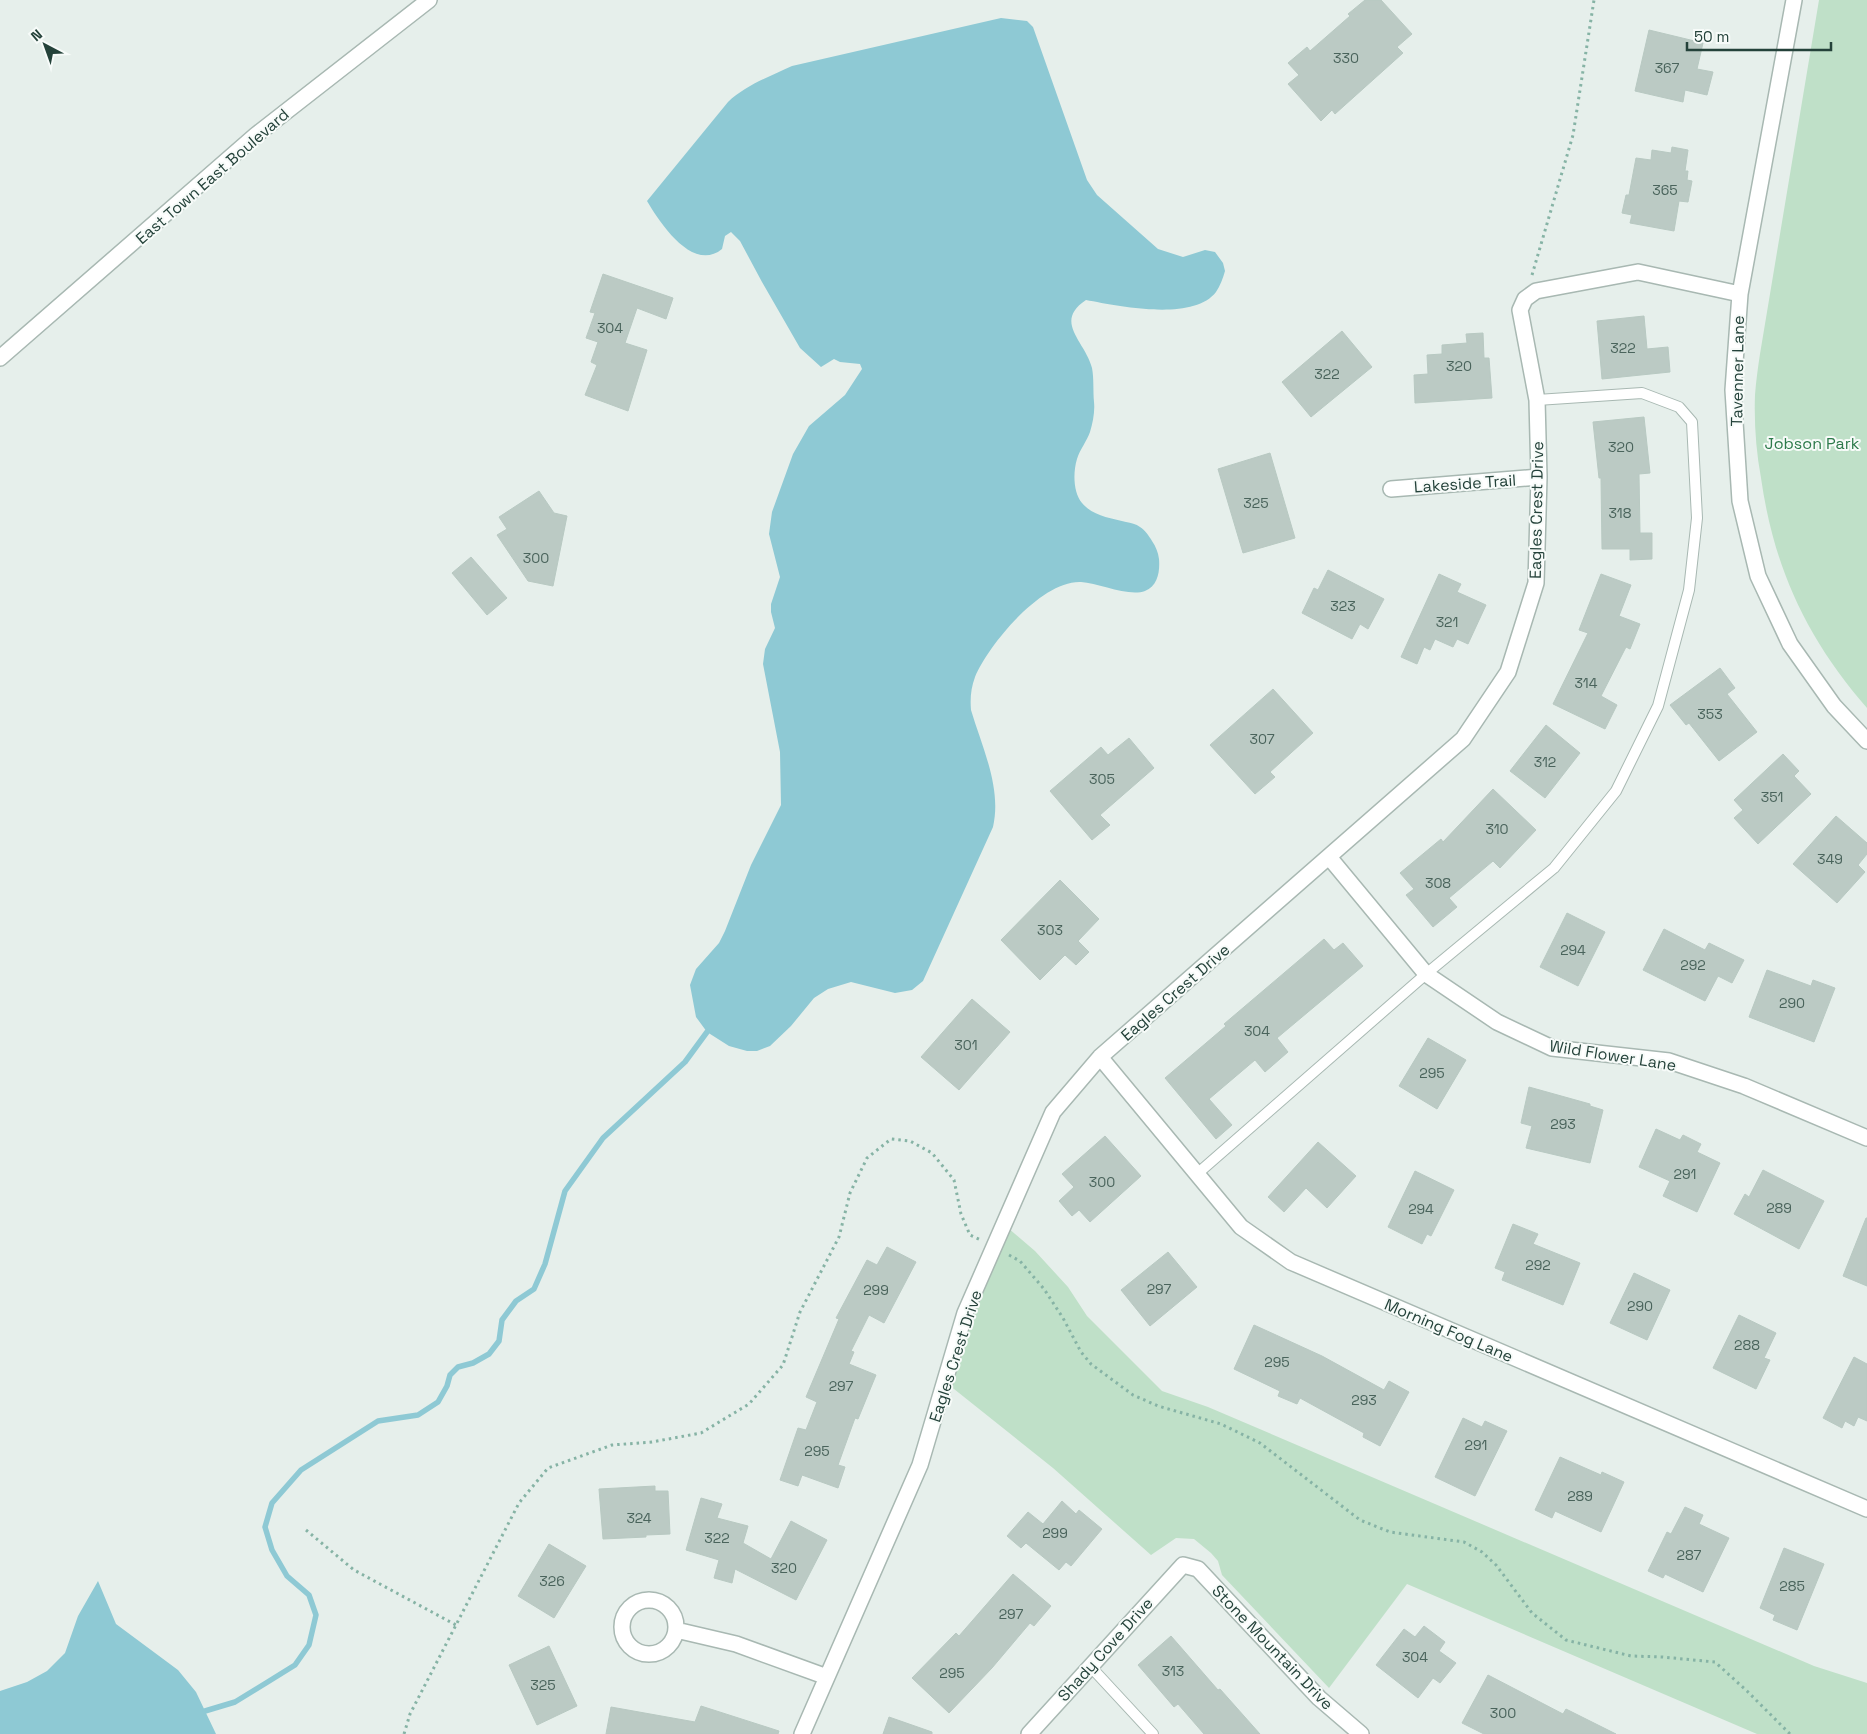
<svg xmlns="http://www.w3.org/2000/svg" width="1867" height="1734" font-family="'Space Grotesk',sans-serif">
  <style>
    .green { fill: #bfe0c8 }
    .water { fill: #8ec9d4 }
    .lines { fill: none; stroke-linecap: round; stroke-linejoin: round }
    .stream { stroke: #8ec9d4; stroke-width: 5.5 }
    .building { fill: #bbcac4; stroke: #b8c9c2 }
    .service-casing { stroke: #a8b8b2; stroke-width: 12 }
    .minor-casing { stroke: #a8b8b2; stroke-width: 18 }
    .tertiary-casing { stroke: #a8b8b2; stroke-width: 18 }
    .path { stroke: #86b3a5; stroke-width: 3; stroke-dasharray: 2.5 4; stroke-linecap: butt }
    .service { stroke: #fff; stroke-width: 10 }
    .minor { stroke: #fff; stroke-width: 15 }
    .tertiary { stroke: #fff; stroke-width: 15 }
    .labels { text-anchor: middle; stroke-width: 4; stroke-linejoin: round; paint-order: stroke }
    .number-label { font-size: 14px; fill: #4a645c }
    .street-label { font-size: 16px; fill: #24423a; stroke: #f7fbf9 }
    .park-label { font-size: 16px; fill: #2d7a4b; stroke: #f7fbf9 }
  </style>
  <rect width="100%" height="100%" fill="#e6efeb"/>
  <path class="green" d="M1819,0H1867V708C1807,639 1774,569 1761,478C1756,450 1754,423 1755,395C1756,381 1758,367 1760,354Z
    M1008,1228L1035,1251L1068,1287L1087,1316L1162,1391L1208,1407L1814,1666L1867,1683V1734H1757L1407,1584L1329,1688L1222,1575L1218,1561L1211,1553L1194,1539L1176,1538L1151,1555L1053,1468L949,1385L953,1368Z"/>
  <path class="water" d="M1001,18L1027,21L1033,27L1087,180L1097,195L1158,249L1183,257L1205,250L1215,252L1223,263L1225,271C1223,278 1220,286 1216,292C1193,322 1118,306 1086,300C1053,322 1085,341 1092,368C1094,378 1093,391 1094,402C1095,411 1093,422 1090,432C1087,441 1080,449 1077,459C1073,472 1073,492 1082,503C1093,516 1110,518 1126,522C1131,523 1136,524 1140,527C1145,530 1149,536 1152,541C1156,547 1158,552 1159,559C1160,571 1158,586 1145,591C1128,597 1099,583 1081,582C1042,580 989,644 975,677C971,688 970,698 971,710C982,747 1002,788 993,827L923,981L912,990L895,993L851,982L828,989L814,998L791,1026L770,1046L757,1051H747L729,1046L707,1032L696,1017L690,985L696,969L719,943L725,931L751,865L781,805L780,752L763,664L765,649L775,628L771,612V604L780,577L769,534L772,512L793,454L809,426L845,395L862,369L860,364L840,362L834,359L821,367L800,348L762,282L740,241L731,232L725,236L722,249C693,273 660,223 647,201L728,102C746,85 771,76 792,66Z
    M98,1581L116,1624L178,1670L196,1692L216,1734H0V1691L27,1682L47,1671L65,1653L78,1616Z"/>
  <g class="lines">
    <path class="stream" d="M205,1711L235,1702L266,1683L295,1665L309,1645L316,1615L309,1595L287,1576L272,1550L265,1527L272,1503L301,1470L378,1421L418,1415L438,1402L447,1386L450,1375L458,1367L473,1363L489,1354L499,1341L502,1320L516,1301L534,1289L545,1264L565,1191L603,1138L685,1062L707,1032"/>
  </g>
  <path class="building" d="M1365,0H1381L1412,34L1397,47L1403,53L1335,114L1332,110L1321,121L1288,84L1299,75L1288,63L1307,47L1310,51L1350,16L1348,14Z
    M1649,30L1703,43L1697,69L1713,72L1707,95L1685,90L1683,102L1635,91Z
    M1672,147L1688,150L1685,171H1688L1687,180L1692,181L1688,202L1679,201L1674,231L1630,223L1632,215L1622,213L1626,195H1629L1636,158L1651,160L1652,150L1671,153Z
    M603,274L673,298L666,319L637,308L625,343L647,350L628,411L585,395L597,365L591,362L598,342L586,338L595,313L590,312Z
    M1644,316L1647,349L1668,347L1670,372L1602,379L1597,321Z
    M1342,331L1372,367L1311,417L1282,382Z
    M1483,333L1484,358H1489L1492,398L1415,403L1414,375L1428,374L1427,355L1442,354V345L1467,343L1466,334Z
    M1644,417L1650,473L1639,474L1640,533H1652V559L1630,560V549H1602L1601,478H1599L1593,422Z
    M1270,453L1295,538L1243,553L1218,469Z
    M539,491L554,513L567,516L553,586L528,581L497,535L507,529L499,517Z
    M471,557L507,598L487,615L452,573Z
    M1328,570L1384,599L1368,629L1360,624L1352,639L1302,613L1314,588L1318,590Z
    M1439,574L1461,584L1457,592L1486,605L1468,644L1457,639L1453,647L1435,639L1430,650L1424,647L1417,664L1401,657Z
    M1601,574L1631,585L1619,616L1640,624L1630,649L1626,647L1601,696L1617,705L1605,729L1553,704L1588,633L1579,630Z
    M1720,668L1735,688L1727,694L1757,732L1719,761L1689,723L1686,725L1670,705Z
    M1273,689L1313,733L1270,772L1275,777L1255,794L1210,745Z
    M1546,725L1580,753L1545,798L1510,771Z
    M1129,738L1154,768L1100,815L1110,825L1092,840L1050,791L1101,747L1108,755Z
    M1783,754L1799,771L1794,776L1811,794L1758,844L1734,818L1743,810L1734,800Z
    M1493,789L1536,830L1500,868L1493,861L1449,898L1457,907L1433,927L1406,895L1414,889L1400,873L1441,839L1443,842Z
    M1836,816L1867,843V854L1858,865L1865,872L1837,903L1793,864Z
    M1060,880L1099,919L1078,941L1089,952L1076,965L1065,955L1040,980L1001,940Z
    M1567,913L1605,932L1578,986L1540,967Z
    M1664,929L1705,950L1709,943L1744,960L1732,983L1718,976L1705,1001L1643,970Z
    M1324,939L1334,950L1343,943L1363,966L1277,1038L1288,1052L1265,1072L1255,1060L1209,1099L1232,1125L1216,1139L1165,1078L1226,1026L1224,1024Z
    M1767,970L1811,986L1813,980L1835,988L1814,1042L1749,1017Z
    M972,999L1010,1032L959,1090L921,1057Z
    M1428,1038L1466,1060L1437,1109L1399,1086Z
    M1529,1087L1590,1104V1106L1603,1110L1590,1163L1526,1148L1532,1126L1521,1123Z
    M1656,1129L1680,1140L1683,1135L1701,1144L1697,1152L1720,1163L1697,1212L1663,1196L1670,1181L1639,1167Z
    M1105,1136L1141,1176L1090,1222L1079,1210L1072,1216L1059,1201L1074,1187L1062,1174Z
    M1318,1142L1356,1176L1327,1208L1306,1188L1284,1212L1268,1197Z
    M1763,1170L1824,1201L1799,1249L1734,1214L1745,1194L1749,1197Z
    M1415,1171L1454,1190L1431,1236L1427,1234L1422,1244L1388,1227Z
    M1866,1218H1867V1286L1843,1276Z
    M1513,1224L1538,1234L1533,1244L1580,1263L1563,1305L1502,1280L1505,1272L1495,1268Z
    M887,1247L916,1262L884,1323L869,1315L851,1351L854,1352L849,1364L876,1375L858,1419L855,1418L838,1465L845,1467L838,1488L802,1475L798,1486L780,1480L798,1428L806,1430L817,1402L806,1397L839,1319L836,1318L867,1260L877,1265Z
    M1168,1252L1197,1287L1150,1326L1121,1290Z
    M1634,1273L1670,1290L1647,1340L1610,1323Z
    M1739,1315L1776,1333L1764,1358L1770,1360L1756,1389L1713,1368Z
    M1254,1325L1322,1356L1384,1390L1389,1381L1409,1392L1380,1446L1363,1437L1364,1433L1300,1398L1297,1404L1278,1396L1280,1391L1234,1369Z
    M1854,1357L1867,1364V1421L1858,1417L1854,1426L1845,1421L1842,1428L1823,1418Z
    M1463,1418L1482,1427L1485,1421L1507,1431L1475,1496L1435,1477Z
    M1560,1457L1601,1475L1602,1472L1624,1482L1601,1532L1555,1511L1552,1518L1535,1510Z
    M655,1486V1491H668L670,1534L646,1535V1537L603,1539L599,1489Z
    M701,1498L722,1504L717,1518L748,1526L743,1543L771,1559L791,1521L827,1540L796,1600L735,1569L732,1583L714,1578L719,1560L686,1550Z
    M1062,1501L1076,1514L1079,1510L1102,1529L1071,1566L1066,1562L1059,1570L1026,1543L1021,1548L1007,1536L1028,1512L1043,1524Z
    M1685,1507L1703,1515L1699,1524L1729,1538L1703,1592L1665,1574L1663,1578L1648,1571L1667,1532L1671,1534Z
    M549,1544L586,1566L554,1618L518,1596Z
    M1784,1548L1824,1564L1797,1630L1773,1620L1775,1615L1760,1608Z
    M1013,1574L1051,1606L1034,1626L1030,1623L992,1668L949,1713L912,1678L956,1633L959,1636Z
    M1424,1626L1445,1642L1439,1651L1456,1663L1440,1683L1433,1678L1418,1698L1376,1665L1404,1629L1415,1637Z
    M1171,1636L1218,1690L1220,1689L1260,1734H1204L1178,1704L1174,1707L1138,1665Z
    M549,1646L577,1706L537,1725L509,1665Z
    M1488,1675L1563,1714L1566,1709L1616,1734H1484L1462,1723Z
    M701,1706L779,1731L778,1734H606L611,1707L695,1722Z
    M889,1717L932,1732V1734H883Z"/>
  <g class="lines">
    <defs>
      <path id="service" d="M1197,1174L1426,974L1554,868L1616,791L1658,706L1689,590L1697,518L1692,422L1679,407L1642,393L1537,400
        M1090,1666L1153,1734"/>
      <path id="minor" d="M1794,0L1740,294L1733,390L1740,501L1758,576L1790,644L1834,706L1867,741
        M1391,489L1539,477
        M1329,857L1426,974L1497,1022L1552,1048L1669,1061L1744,1086L1867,1138
        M1100,1057L1241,1227L1291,1262L1867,1509
        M622 1627a27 27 0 1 1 54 0a27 27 0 1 1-54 0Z
        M676,1630L736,1644L827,1677
        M802,1734L920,1465L965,1313L1053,1112L1100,1057L1463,739L1508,672L1536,583L1539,477L1537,400L1520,310L1525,299L1536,291L1638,272L1740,294
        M1029,1734L1183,1565L1198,1569L1319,1698L1361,1734"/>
      <path id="tertiary" d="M0,358L256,135L429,0"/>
    </defs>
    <use href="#service" class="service-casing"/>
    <use href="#minor" class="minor-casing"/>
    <use href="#tertiary" class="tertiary-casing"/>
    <path class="path" d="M1532,275L1573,135L1594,0
      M1009,1255L1020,1261L1044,1289L1063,1318L1081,1352L1091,1364L1133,1395L1158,1406L1221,1424L1260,1443L1360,1520L1390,1532L1464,1542L1482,1552L1496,1565L1532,1613L1566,1640L1631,1656L1662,1657L1715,1662L1747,1691L1790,1734
      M306,1530L354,1570L456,1625
      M404,1734L410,1714L519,1503L548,1468L612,1445L652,1442L701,1433L749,1404L783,1365L800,1312L839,1237L850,1193L867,1158L891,1139L910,1141L932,1153L954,1180L961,1214L970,1235L981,1240"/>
    <use href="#service" class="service"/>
    <use href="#minor" class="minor"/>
    <use href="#tertiary" class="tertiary"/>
  </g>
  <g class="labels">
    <g class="number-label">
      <text x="1346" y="63">330</text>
      <text x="1667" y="73">367</text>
      <text x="1665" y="195">365</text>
      <text x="610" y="333">304</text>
      <text x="1623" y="353">322</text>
      <text x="1459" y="371">320</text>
      <text x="1327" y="379">322</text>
      <text x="1621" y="452">320</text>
      <text x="1256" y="508">325</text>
      <text x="1620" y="518">318</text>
      <text x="536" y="563">300</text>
      <text x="1343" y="611">323</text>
      <text x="1447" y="627">321</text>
      <text x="1586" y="688">314</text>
      <text x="1710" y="719">353</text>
      <text x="1262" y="744">307</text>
      <text x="1545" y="767">312</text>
      <text x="1102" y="784">305</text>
      <text x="1772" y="802">351</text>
      <text x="1497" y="834">310</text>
      <text x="1830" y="864">349</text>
      <text x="1438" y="888">308</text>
      <text x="1050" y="935">303</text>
      <text x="1573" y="955">294</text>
      <text x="1693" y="970">292</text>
      <text x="1792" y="1008">290</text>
      <text x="1257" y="1036">304</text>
      <text x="966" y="1050">301</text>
      <text x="1432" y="1078">295</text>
      <text x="1563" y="1129">293</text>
      <text x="1685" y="1179">291</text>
      <text x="1102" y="1187">300</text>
      <text x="1779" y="1213">289</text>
      <text x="1421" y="1214">294</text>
      <text x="1538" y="1270">292</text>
      <text x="1159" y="1294">297</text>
      <text x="876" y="1295">299</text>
      <text x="1640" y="1311">290</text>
      <text x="1747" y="1350">288</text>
      <text x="1277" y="1367">295</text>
      <text x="841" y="1391">297</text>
      <text x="1364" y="1405">293</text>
      <text x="1476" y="1450">291</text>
      <text x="817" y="1456">295</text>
      <text x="1580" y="1501">289</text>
      <text x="639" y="1523">324</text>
      <text x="1055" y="1538">299</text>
      <text x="717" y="1543">322</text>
      <text x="1689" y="1560">287</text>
      <text x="784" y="1573">320</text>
      <text x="552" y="1586">326</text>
      <text x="1792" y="1591">285</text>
      <text x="1011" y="1619">297</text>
      <text x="1415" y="1662">304</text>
      <text x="1173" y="1676">313</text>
      <text x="952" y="1678">295</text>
      <text x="543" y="1690">325</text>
      <text x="1503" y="1718">300</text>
    </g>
    <g class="street-label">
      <text transform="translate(212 176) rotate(-41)" y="6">East Town East Boulevard</text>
      <text transform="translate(1737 371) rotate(-89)" y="6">Tavenner Lane</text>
      <text transform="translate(1465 483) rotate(-4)" y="6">Lakeside Trail</text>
      <text transform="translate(1536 510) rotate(-89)" y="6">Eagles Crest Drive</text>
      <text transform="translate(1175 992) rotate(-41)" y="6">Eagles Crest Drive</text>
      <text transform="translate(1613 1055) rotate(9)" y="6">Wild Flower Lane</text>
      <text transform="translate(1449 1330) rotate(23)" y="6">Morning Fog Lane</text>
      <text transform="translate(955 1356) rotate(-72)" y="6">Eagles Crest Drive</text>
      <text transform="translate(1273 1647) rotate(46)" y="6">Stone Mountain Drive</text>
      <text transform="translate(1105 1649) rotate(-48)" y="6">Shady Cove Drive</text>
    </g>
    <g class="park-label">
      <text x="1812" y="449">Jobson Park</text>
    </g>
  </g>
  <g transform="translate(45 45) rotate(319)" stroke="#f7fbf9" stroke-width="4" paint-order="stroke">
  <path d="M0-4L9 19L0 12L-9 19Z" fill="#24423a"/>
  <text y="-8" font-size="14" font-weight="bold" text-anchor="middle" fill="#24423a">N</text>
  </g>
  <path d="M1687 42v8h144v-8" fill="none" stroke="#24423a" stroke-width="2.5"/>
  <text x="1694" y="42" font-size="15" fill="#24423a" stroke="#f7fbf9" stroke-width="4" paint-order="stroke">50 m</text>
</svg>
